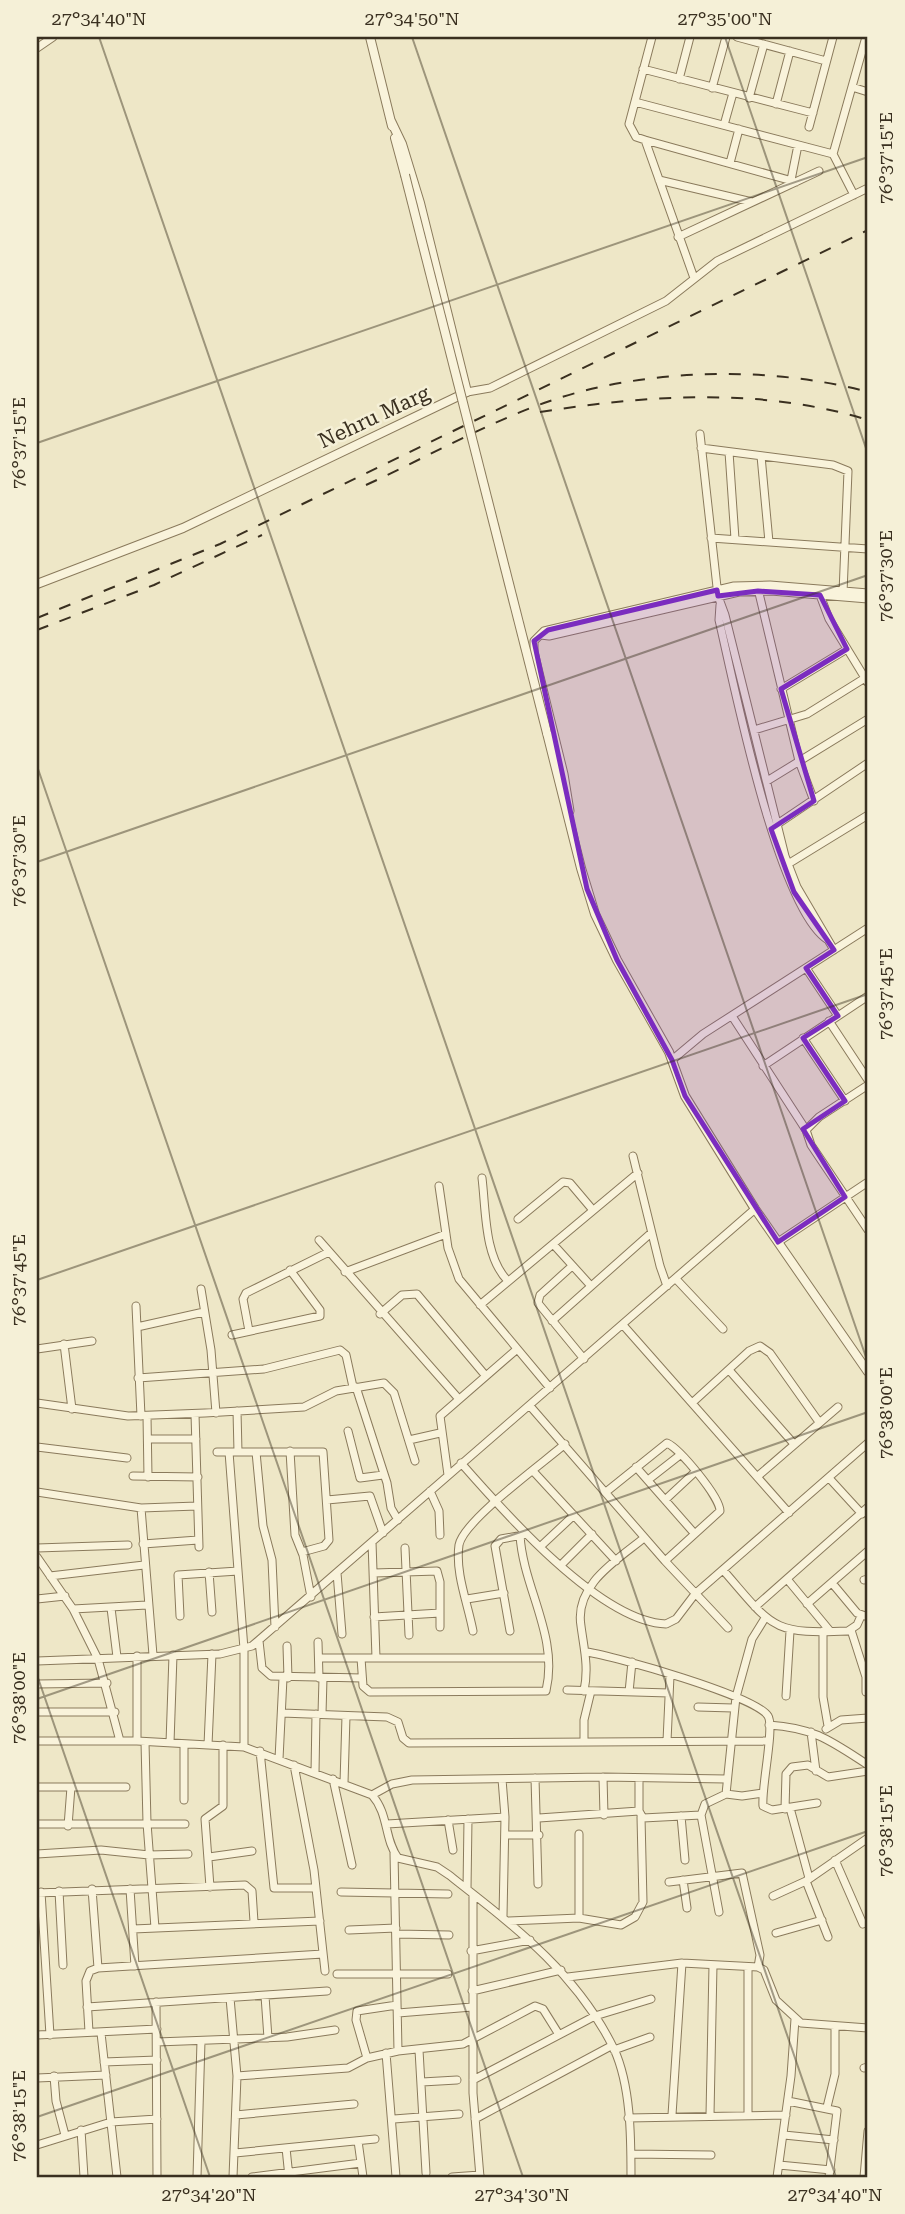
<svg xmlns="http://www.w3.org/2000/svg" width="905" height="2214" font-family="'Roboto Serif',serif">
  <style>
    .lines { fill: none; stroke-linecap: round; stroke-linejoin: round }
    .minor-casing { stroke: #8a7a5c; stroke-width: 9 }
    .tertiary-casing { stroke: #8a7a5c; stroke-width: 10 }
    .minor { stroke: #f9f3db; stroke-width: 7 }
    .tertiary { stroke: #f9f3db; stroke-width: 8 }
    .rail { stroke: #3a3020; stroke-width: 2; stroke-dasharray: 12 12; stroke-linecap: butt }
    .tertiary-bridge-casing { stroke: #8a7a5c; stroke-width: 10; stroke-linecap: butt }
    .tertiary-bridge { stroke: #f9f3db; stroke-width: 8 }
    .marked { fill: #7b2cbf; fill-opacity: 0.2; stroke: #7b2cbf; stroke-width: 5; stroke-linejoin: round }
    .ticks { fill: none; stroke: #3a3020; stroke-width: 2; stroke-opacity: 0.45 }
    .labels { text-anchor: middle; stroke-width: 5; stroke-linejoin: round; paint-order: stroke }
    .street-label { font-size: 21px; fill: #3a3020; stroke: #f5f0d7 }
    .neatline { fill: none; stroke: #3a3020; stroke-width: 2.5 }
    .ticks-label { font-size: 18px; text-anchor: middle; fill: #3a3020 }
  </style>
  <rect width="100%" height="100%" fill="#eee7c7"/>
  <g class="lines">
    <defs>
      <path id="minor" d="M652,37L629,124L636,137L645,140L694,278
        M737,37L826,61
        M37,48L53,37
        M643,69L813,113
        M679,79L690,37
        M852,87L868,92
        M712,88L726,37
        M749,98L764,44
        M635,102L833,154L854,195
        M776,104L790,51
        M724,125L733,93
        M809,127L833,37
        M645,140L796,182
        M833,154L866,37
        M730,163L739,129
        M659,180L752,202
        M791,180L798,145
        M678,237L819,171
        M467,392L490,388L666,301L717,261L868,188
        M700,434L718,596L725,615L785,856L797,887L834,950
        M701,448L833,465L848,471L843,593
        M729,452L735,539
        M761,456L769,542
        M711,538L868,549
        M758,589L799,761L814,801
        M820,595L829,619L868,683
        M720,605L719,620C734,684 778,909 828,940
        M541,635L549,636L739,592L771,591L868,599
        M781,689L847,649
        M754,730L807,714L865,678
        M767,781L868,719
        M570,811L564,774L534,652V641L544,631L734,586L770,585L868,593
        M773,827L868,763
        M788,864L868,815
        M806,968L838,1016
        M732,1016L806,1130
        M829,1021L868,1080
        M803,1038L845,1101
        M672,1060L703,1034L868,928
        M763,1066L868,996
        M868,1085L819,1117L806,1130L811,1145L868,1230
        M633,1156L660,1266L667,1286
        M482,1178C486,1210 484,1257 508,1281
        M439,1186L448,1248L459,1279L550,1388
        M518,1219L563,1182L570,1183L592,1209
        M319,1240L458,1398
        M778,1242L868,1182
        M553,1244L591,1286
        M572,1266L540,1295L538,1303L584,1359
        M345,1272L446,1234
        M676,1279L723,1329
        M201,1289L211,1350L216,1413
        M480,1305L638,1173
        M136,1306L141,1416
        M380,1314L402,1295L417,1294L485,1375
        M552,1321L651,1233
        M623,1325L789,1513
        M137,1327L204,1312
        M249,1331L243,1299L246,1293L329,1252
        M232,1335L320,1316V1310L290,1270
        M64,1344L72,1409
        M37,1349L92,1341
        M729,1370L794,1444
        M138,1378L264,1369L340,1350L346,1355L353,1387
        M356,1387L387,1483L391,1508L398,1520
        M37,1403L128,1416L205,1413L304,1407L336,1391L384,1383L394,1393L415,1461
        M692,1403L749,1351L760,1346L770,1353L819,1422
        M530,1406L665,1561L728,1628
        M237,1411L238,1452
        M195,1414L199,1547
        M147,1416L148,1477
        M348,1431L360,1478L383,1475
        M148,1439H196
        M409,1440L440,1433
        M37,1447L127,1458
        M290,1451L295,1535L303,1555L311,1597
        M217,1452H323L329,1540L324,1546L302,1552
        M229,1452L244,1649V1747
        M256,1452L263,1526L272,1560L275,1627
        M461,1463C503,1511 600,1622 666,1624L676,1619L695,1594L868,1443
        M636,1467L694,1533
        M533,1471L616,1561
        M448,1475L440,1416L516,1350
        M133,1476L198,1477
        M758,1476L838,1407
        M829,1478L862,1514
        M648,1480L680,1455
        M430,1491L439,1511L440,1535
        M37,1492L141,1508L197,1506
        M606,1492L667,1443C680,1449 720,1497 720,1511L665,1561
        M327,1500L370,1496L383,1533
        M665,1500L695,1472
        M141,1508L153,1655
        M372,1542L376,1658
        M143,1544L198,1540
        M541,1546L574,1515
        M37,1548L128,1545
        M405,1548L409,1635
        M37,1557L73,1609L98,1659L120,1741
        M562,1564L592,1534
        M723,1570C772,1626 770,1635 848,1631L857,1625L861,1616
        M209,1572L212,1612
        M337,1573L342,1634
        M374,1573L437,1571L440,1582V1627
        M50,1576L144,1565
        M787,1579L830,1631
        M864,1580L868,1579
        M832,1583L857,1613L868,1617
        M37,1599L65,1596
        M467,1599L504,1593
        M807,1604L868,1551
        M755,1607L868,1507
        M111,1608L117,1657
        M73,1609L147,1605
        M180,1616L178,1575L238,1571
        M374,1617L440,1613
        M851,1630L866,1677V1692
        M473,1631C468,1604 455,1573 459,1545C463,1521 543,1463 565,1444
        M510,1631L495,1546L501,1539L523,1535
        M823,1631V1697L828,1726
        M259,1641L262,1668L271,1676L362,1678
        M318,1642L319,1678
        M287,1646L288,1678
        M587,1652C614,1656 756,1696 768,1716C775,1727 761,1788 763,1806L772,1810L817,1803
        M319,1658H548
        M361,1658L363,1686L370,1692L546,1691C559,1636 523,1588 520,1535
        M37,1661L220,1654L252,1646L755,1209
        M37,1684L107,1683
        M567,1690L669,1693
        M584,1691C589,1667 584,1649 581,1626C574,1585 617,1560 644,1538
        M629,1692L632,1662
        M786,1696L790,1631
        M698,1707L733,1708
        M37,1712H115
        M282,1713L387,1717L398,1722L403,1738L409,1743L768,1741
        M322,1714L323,1678
        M769,1725C815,1728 831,1741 868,1765
        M826,1729L841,1720L868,1718
        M811,1732L816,1771
        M37,1741H137L244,1747L372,1795C389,1814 384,1839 398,1858L437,1867L449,1875C514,1926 577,1973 614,2049C631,2086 631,2138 631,2177
        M137,1741V1656
        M584,1741V1720L591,1691
        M667,1741L670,1676
        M145,1742L147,1823L155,1928
        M170,1743L173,1655
        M184,1744V1800
        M208,1745L212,1654
        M260,1751L274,1888H316
        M279,1759L283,1678
        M294,1765L314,1870L325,1971
        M315,1773L316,1714
        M603,1777L604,1815
        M535,1778L538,1884
        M639,1778V1811L643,1818L701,1815L705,1804L726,1794L736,1697L752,1639L765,1618
        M333,1779L352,1865
        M502,1779L505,1817L503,1916
        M344,1783L346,1716
        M37,1787H126
        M726,1794L742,1796L763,1793
        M372,1795L392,1784L412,1780L603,1777L726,1779
        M790,1808L809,1878
        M785,1809L786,1774L792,1767L808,1765L828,1777L868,1771
        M701,1815L719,1912
        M681,1816L685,1860
        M539,1818L639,1811
        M448,1820L453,1850
        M37,1824H185
        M387,1824L505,1817
        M68,1826L71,1787
        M579,1834V1918
        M505,1835H539
        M394,1853L398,2051
        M37,1854L101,1850L149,1855L188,1854
        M209,1857L252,1851
        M835,1860L863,1924
        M683,1880L687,1908
        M669,1882L742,1873L760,1955L758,1967
        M210,1887L205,1819L223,1806V1745
        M92,1889L98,1968L323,1954
        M130,1889L135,1966
        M467,1889L468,1819
        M59,1891L63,1965
        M41,1892L50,2035
        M341,1892L448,1894
        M37,1893L245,1885L252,1891L254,1922
        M473,1895V2093L480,2177
        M773,1896L806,1881
        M509,1921L579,1918L621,1925L635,1917L643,1902L641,1817
        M133,1929L320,1921
        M349,1930L396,1928
        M776,1933L822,1920
        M396,1934L449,1935
        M828,1937L806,1881L868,1838
        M471,1951L530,1940
        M337,1974H448
        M568,1977L682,1963L758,1967L764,1970L776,2000L801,2023L868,2028
        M472,1991L561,1970
        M265,1996L268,2038
        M230,1998L237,2076L233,2177
        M156,2002L157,2177
        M397,2005L357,2011L356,2020L367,2058L398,2051L463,2044L535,2006L543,2009L558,2033
        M87,2007L327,1991
        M398,2013L472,2007
        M89,2032L86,1981L90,1971L98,1968
        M101,2033L117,2177
        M37,2035L157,2029
        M157,2042L287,2037L335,2030
        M419,2050L426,2173
        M614,2050L650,2037
        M386,2053L396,2177
        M104,2062L157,2060
        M864,2068L868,2067
        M54,2076L56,2101L65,2135
        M237,2076L348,2068L367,2058
        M37,2078L106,2075
        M473,2080L595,2016L651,1999
        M422,2082L457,2080
        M788,2101L837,2111L829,2177
        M827,2107L835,2074V2027
        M748,2114V1967
        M236,2115L354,2104
        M672,2115L682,1963
        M710,2115L713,1965
        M628,2118L786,2115
        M394,2119L459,2114
        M475,2119L611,2046
        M81,2130L84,2177
        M784,2135L834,2140
        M358,2141L363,2177
        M37,2145L111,2122L157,2119
        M286,2148L289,2177
        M235,2153L375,2139
        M631,2154L711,2155
        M779,2165L831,2170
        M197,2177L201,2041
        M252,2177L361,2163
        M452,2177L480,2175
        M777,2177L791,2076L795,2019
        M864,2177L868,2131"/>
      <path id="tertiary" d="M370,37L392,126
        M395,138L405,175
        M37,584L183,528L467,392L420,203L402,144L391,121
        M547,733L581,868L595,914L617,960L669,1052L685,1096L755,1209L868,1372"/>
    </defs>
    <use href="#minor" class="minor-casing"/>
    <use href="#tertiary" class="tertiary-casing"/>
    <use href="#minor" class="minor"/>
    <use href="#tertiary" class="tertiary"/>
    <path class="rail" d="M540,412C649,395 761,387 868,420
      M366,485C425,458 483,425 544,403C642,368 768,365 868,392
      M37,618L220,544L868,230
      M37,630L154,585L262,535"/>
    <defs>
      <path id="tertiary-bridge" d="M405,175L547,733"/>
    </defs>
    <use href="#tertiary-bridge" class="tertiary-bridge-casing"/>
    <use href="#tertiary-bridge" class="tertiary-bridge"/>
  </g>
  <path class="marked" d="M717,590L718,596L758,591L820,595L847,649L781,689L814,801L771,829L794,892L834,950L806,968L838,1016L803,1038L845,1101L803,1129L845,1197L778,1242L685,1096L672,1060L617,960L587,889L534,641L548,630Z"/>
  <path class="ticks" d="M99,37L836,2177M412,37L868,1363M725,37L868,454M37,443L868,157M37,766L523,2177M37,862L868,575M37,1280L868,994M37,1675L210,2177M37,1699L868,1412M37,2117L868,1831"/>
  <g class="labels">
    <g class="street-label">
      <text transform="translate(374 417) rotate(-25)" y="7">Nehru Marg</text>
    </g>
  </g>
  <rect width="905" height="2214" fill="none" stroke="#f5f0d7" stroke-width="77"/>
  <rect x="38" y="38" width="828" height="2138" class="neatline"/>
  <g class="ticks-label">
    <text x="99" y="25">27°34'40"N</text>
    <text x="412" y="25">27°34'50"N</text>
    <text x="725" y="25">27°35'00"N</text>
    <text transform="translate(886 158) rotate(-90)" y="6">76°37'15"E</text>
    <text transform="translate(19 443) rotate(-90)" y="6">76°37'15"E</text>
    <text transform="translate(886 576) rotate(-90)" y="6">76°37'30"E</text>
    <text transform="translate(19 861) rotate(-90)" y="6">76°37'30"E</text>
    <text transform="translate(886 994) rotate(-90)" y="6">76°37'45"E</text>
    <text transform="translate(19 1280) rotate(-90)" y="6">76°37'45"E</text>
    <text transform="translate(886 1413) rotate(-90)" y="6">76°38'00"E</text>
    <text transform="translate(19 1698) rotate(-90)" y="6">76°38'00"E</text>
    <text transform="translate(886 1831) rotate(-90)" y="6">76°38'15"E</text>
    <text transform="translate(19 2116) rotate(-90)" y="6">76°38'15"E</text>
    <text x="209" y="2201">27°34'20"N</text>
    <text x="522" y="2201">27°34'30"N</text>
    <text x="835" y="2201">27°34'40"N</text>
  </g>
</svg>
